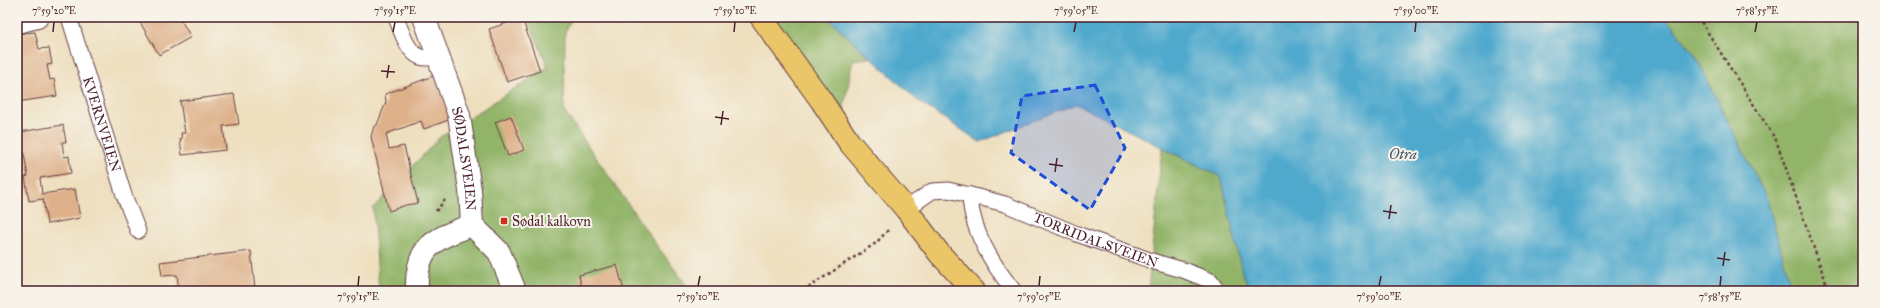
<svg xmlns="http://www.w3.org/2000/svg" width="1880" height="308" font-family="'IM FELL Great Primer',serif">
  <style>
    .forest { fill: #91b468; stroke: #6e6a4a }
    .water { fill: #4fa9cd; stroke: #4c647c }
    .building { fill: #deb18a }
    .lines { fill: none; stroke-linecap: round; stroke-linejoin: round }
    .service-casing { stroke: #633c41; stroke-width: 17 }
    .minor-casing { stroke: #633c41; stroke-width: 24 }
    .primary-casing { stroke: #633c41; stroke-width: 24 }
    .path { stroke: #633c41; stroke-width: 2.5; stroke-dasharray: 3 3; stroke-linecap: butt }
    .service { stroke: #fff; stroke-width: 15 }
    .minor { stroke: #fff; stroke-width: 22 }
    .primary { stroke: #eac669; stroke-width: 22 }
    .marked { fill: #1d4ed8; fill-opacity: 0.2; stroke: #1d4ed8; stroke-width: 3; stroke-dasharray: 8 5; stroke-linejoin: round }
    .ticks { fill: none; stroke: #4a1f2b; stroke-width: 1.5 }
    .poi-dot { fill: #c8321e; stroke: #f7f3e8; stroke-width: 1.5 }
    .labels { text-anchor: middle; stroke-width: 4; stroke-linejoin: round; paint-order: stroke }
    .street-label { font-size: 14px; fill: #4a1f2b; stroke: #f7f3e8 }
    .poi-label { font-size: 14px; fill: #4a1f2b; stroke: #f7f3e8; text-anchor: start }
    .water-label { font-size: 15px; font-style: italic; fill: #4c566c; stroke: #f7f3e8 }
    .neatline { fill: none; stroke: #4a1f2b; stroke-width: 1.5 }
    .ticks-label { font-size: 10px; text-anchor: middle; fill: #4a1f2b }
  </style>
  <rect width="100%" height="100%" fill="#f7f3e8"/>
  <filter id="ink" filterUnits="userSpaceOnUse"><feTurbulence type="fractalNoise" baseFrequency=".025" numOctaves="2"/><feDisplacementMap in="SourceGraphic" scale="8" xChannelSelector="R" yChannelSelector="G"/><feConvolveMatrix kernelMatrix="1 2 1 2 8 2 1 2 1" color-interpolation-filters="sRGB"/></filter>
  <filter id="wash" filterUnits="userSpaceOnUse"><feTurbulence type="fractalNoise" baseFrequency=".012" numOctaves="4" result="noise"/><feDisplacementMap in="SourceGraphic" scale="16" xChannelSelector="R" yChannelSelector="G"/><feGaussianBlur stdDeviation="0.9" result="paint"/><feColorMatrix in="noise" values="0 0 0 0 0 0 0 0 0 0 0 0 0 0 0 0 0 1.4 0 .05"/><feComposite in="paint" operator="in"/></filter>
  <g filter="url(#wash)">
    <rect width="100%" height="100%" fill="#eedfbf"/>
    <path class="forest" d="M527,17H573L565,32L564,111L655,243L691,291H379L373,208L440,137L548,67Z
      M754,17H827L870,58L853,60L842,117Z
      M1665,17H1863V291H1792L1767,199L1694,53Z
      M1162,148L1221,177L1242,271L1250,291H1148Z"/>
    <path class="water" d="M827,17H1665L1694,53L1767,199L1792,291H1250L1242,271L1221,177L1076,104L980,142L918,101Z"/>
    <g id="blocks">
      <path class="building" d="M137,17H179L191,37L159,55Z
        M522,18L540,71L507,82L489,29Z
        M35,32L39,49L49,48L52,64L47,65L50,80L54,79L57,96L17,102V34Z
        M436,75L451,119L424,129L421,121L386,134L389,149L404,146L418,203L406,205L389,211L371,137L374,126L377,125L386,102L385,94Z
        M234,94L239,124L223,126L226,150L182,155L180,139H182L181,133H185L180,101Z
        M511,116L524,150L508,156L495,122Z
        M63,125L66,142H62L64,157L69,156L71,173L40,178L42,194L75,189L80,218L47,224L43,199L29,201L25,177L28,176L20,132Z
        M251,251L255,290L179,291L177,275L162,276L160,262Z
        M617,265L624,291H582L579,275Z"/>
    </g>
  </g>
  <g filter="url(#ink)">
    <use href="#blocks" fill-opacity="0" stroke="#633c41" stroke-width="1"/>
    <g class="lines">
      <defs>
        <g id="service">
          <path id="s1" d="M69,17L124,195L138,231"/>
          <path d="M396,17C401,30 408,58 426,58C429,58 434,56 438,55"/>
          <path d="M970,195C971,230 992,264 1014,291"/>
          <path id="s2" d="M906,209L932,191L948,190L970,195L1005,204L1077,234L1155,262L1183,270L1211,281L1218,291"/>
        </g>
        <g id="minor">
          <path id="s3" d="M424,17L459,115L470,190L472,225L499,252L515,291"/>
          <path d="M17,22L37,17"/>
          <path d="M417,291C415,246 434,239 472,225"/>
        </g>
        <path id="primary" d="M761,17L821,100L849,142L906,209L939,253L974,291"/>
      </defs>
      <use href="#service" class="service-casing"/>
      <use href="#minor" class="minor-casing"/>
      <use href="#primary" class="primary-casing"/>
      <path class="path" d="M1698,17L1776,140L1829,291
        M436,211L445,200
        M803,291L876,243L890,228"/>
      <use href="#service" class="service"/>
      <use href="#minor" class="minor"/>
      <use href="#primary" class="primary"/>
    </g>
  </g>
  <path class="marked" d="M1095,85L1125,148L1090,210L1011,153L1022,96Z"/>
  <path class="ticks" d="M53,32L54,22M393,32L395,22M734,32L735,22M1074,32L1076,22M1415,32L1416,22M1755,32L1757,22M381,71L395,72M387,78L389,65M715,117L729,119M721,125L723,111M1049,164L1063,166M1055,172L1057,158M1383,211L1397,213M1389,219L1391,205M1717,258L1730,260M1723,266L1725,252M358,286L359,276M698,286L700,276M1039,286L1040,276M1379,286L1381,276M1720,286L1721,276"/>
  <rect class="poi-dot" x="500" y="217" width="8" height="8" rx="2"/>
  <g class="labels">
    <g class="street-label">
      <text dy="5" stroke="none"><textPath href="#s1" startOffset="112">KVERNVEIEN</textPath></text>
      <text dy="5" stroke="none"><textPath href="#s3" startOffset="148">SØDALSVEIEN</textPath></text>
      <text dy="5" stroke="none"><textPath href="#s2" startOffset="204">TORRIDALSVEIEN</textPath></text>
    </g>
    <g class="poi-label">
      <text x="512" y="226">Sødal kalkovn</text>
    </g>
    <g class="water-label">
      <text x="1403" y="159">Otra</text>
    </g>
  </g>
  <rect width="1880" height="308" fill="none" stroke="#f7f3e8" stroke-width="44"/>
  <rect x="22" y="22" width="1836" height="264" class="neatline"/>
  <g class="ticks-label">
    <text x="54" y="14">7°59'20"E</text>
    <text x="395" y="14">7°59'15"E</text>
    <text x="735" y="14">7°59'10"E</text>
    <text x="1076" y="14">7°59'05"E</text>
    <text x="1416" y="14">7°59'00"E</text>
    <text x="1757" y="14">7°58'55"E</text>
    <text x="358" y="300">7°59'15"E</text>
    <text x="698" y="300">7°59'10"E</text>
    <text x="1039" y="300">7°59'05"E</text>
    <text x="1379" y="300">7°59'00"E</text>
    <text x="1720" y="300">7°58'55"E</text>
  </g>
</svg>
